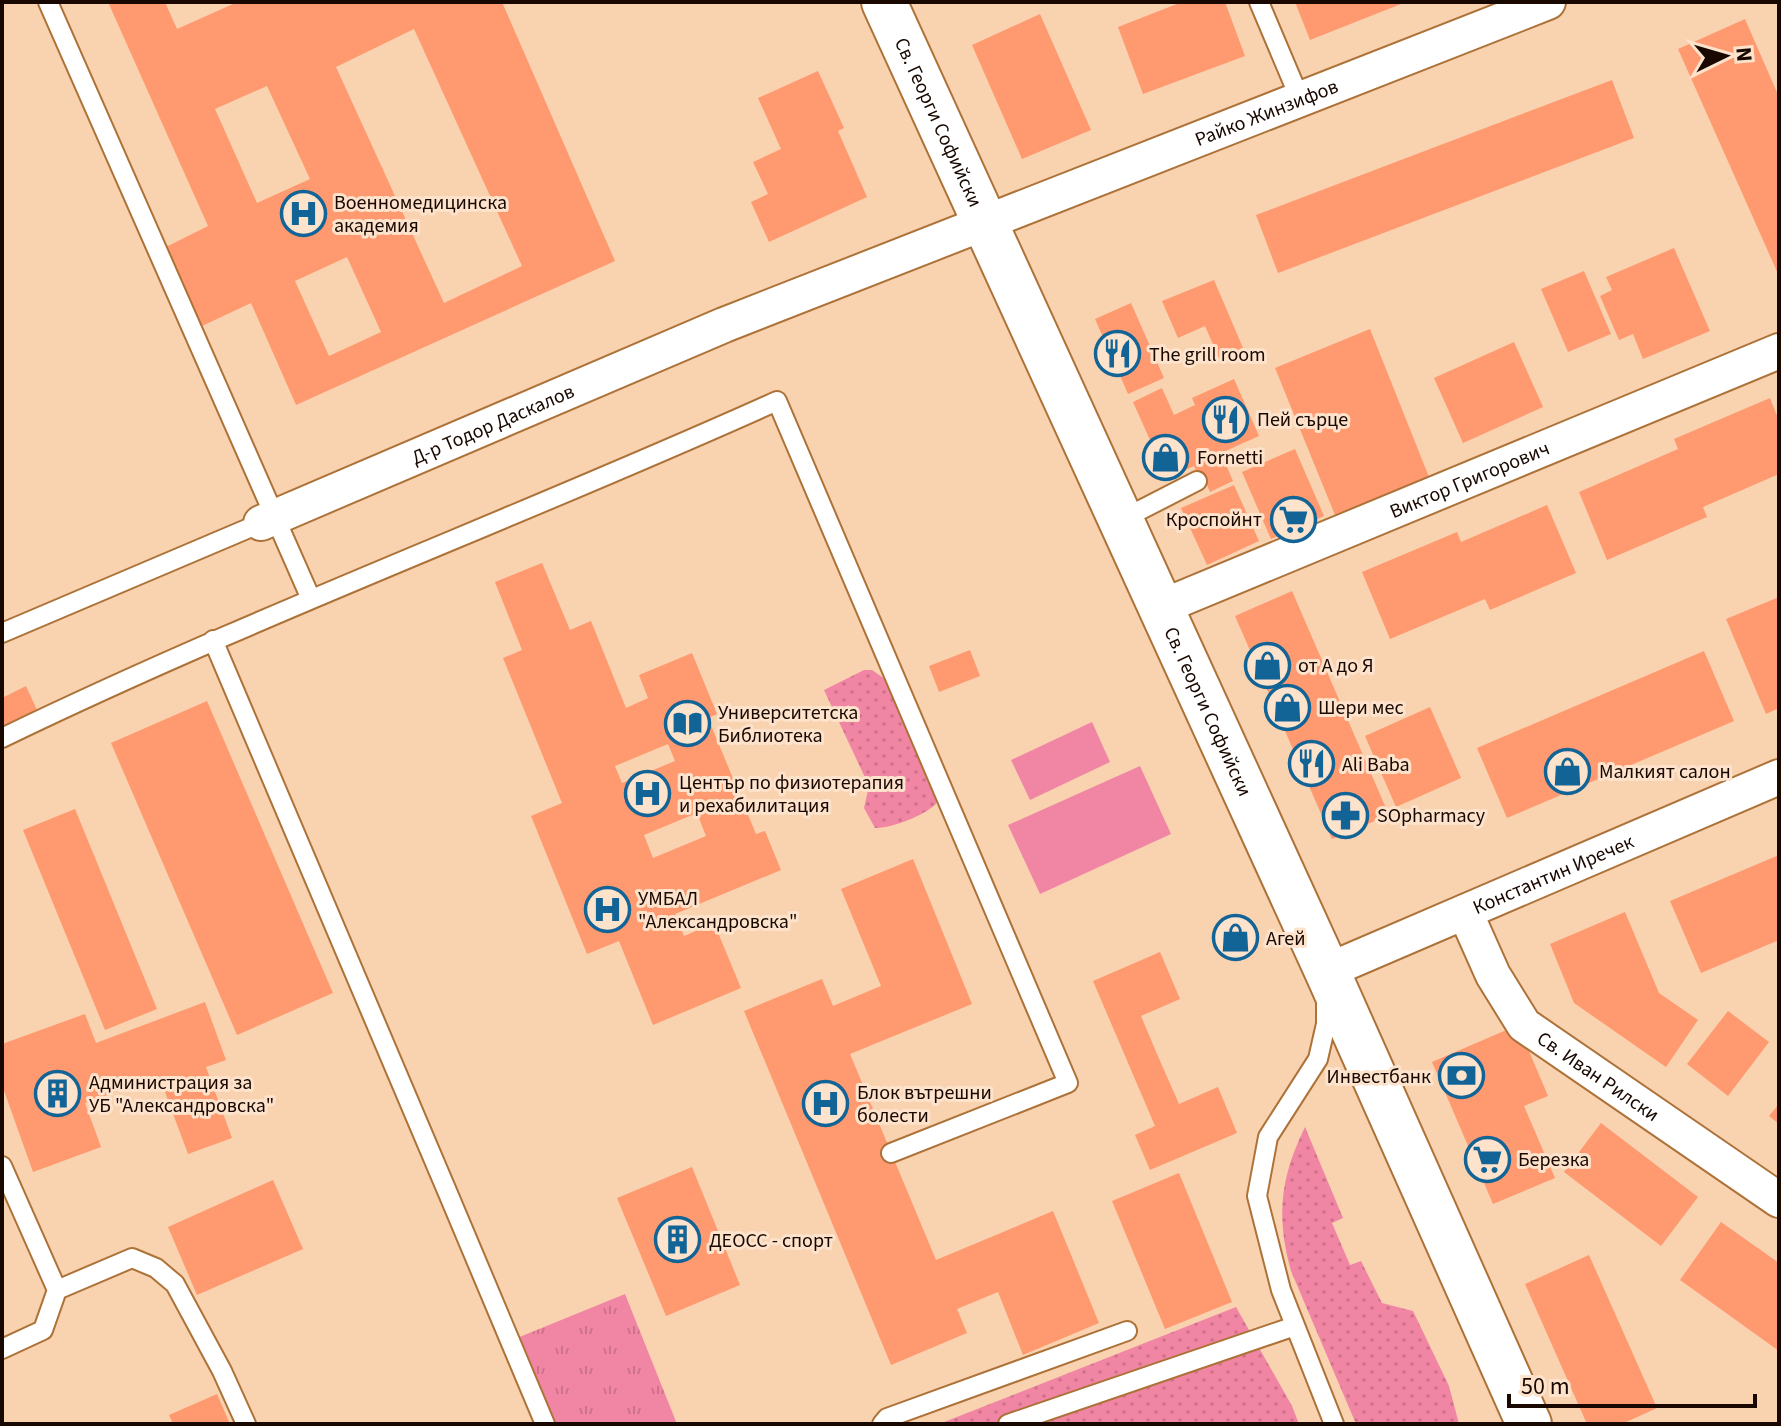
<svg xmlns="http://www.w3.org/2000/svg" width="1781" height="1426" font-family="'Source Sans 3',sans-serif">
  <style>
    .grass { fill: url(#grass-dots) }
    .park { fill: url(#park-tufts) }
    .garden { fill: #f186a4 }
    .building { fill: #ff996f; fill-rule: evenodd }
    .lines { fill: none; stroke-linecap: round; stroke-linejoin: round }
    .service-casing { stroke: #ad7238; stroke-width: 22 }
    .minor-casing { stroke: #ad7238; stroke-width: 38 }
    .secondary-casing { stroke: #ad7238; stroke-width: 48 }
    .service { stroke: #fff; stroke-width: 18 }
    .minor { stroke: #fff; stroke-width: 34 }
    .secondary { stroke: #fff; stroke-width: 44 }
    .labels { text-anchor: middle; stroke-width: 6; stroke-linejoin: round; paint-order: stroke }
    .street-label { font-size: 20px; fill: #190800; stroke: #fde2cc }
    .poi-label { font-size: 20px; fill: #190800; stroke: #fde2cc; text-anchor: start }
  </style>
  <defs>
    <pattern id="grass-dots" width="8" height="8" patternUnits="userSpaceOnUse" patternTransform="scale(2)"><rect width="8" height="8" fill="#f186a4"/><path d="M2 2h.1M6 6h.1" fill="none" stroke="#ce728b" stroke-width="1.8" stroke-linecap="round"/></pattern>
    <pattern id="park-tufts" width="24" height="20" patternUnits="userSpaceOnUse" patternTransform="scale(2)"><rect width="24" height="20" fill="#f186a4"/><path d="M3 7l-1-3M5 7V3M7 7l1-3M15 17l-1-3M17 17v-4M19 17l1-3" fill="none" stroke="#ce728b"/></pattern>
  </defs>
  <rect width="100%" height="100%" fill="#f9d2b0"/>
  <path class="grass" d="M864,670H872L885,679L937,795L936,804C923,816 893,828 875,828L864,808L869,786L824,690Z
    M1305,1127L1343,1218L1332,1223L1350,1265L1361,1261L1382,1303L1413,1311L1449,1386L1459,1424H1356L1291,1271C1276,1217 1280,1178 1305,1127Z
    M1236,1307L1292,1406L1299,1424H939Z"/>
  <path class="park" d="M625,1294L677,1424H552L517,1338Z"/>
  <path class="garden" d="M1092,722L1110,762L1030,800L1011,760Z
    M1140,766L1171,834L1040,894L1008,825Z"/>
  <path class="building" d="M108,2H165L177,29L233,4L232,2H502L615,261L296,405L251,303L202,326L164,248L208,226ZM414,29L522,266L444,303L336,67ZM267,86L310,179L257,203L215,109ZM347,257L381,332L329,356L295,281Z
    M1182,2H1225L1245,56L1143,94L1118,27Z
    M1295,2H1406L1310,40Z
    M1040,14L1091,130L1022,159L972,45Z
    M1745,19L1779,97V276L1678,49Z
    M818,71L844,128L838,131L867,197L769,242L751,202L768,194L753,162L781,149L758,98Z
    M1612,80L1634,138L1278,273L1256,215Z
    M1674,248L1710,331L1643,359L1633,334L1619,340L1600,296L1612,290L1606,277Z
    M1584,271L1611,334L1568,352L1541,289Z
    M1214,280L1243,348L1219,358L1205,326L1178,338L1162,301Z
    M1131,303L1164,378L1128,394L1095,319Z
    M1370,329L1429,477L1335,515L1275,368Z
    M1514,342L1543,407L1463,443L1434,378Z
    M1234,379L1259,436L1221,453L1233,481L1210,492L1201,471L1197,473L1194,466L1167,478L1133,402L1162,388L1174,415L1195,405L1192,398Z
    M1770,398L1779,421V474L1703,507L1707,517L1607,560L1579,492L1678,449L1674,439Z
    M1295,449L1324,516L1271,539L1242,472Z
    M1234,485L1259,541L1207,565L1181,508Z
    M1547,505L1576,573L1490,610L1485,599L1390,639L1362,572L1457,532L1461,542Z
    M542,563L570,630L591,621L626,708L648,698L639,675L692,653L717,714L708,718L756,834L765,831L781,870L675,914L684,936L714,923L741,988L653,1025L619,941L587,954L531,816L562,803L503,658L522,650L495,582ZM668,744L675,761L622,783L615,766ZM697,813L706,836L653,858L644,835Z
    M1292,591L1389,815L1332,839L1235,616Z
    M1779,597V708L1766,714L1726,619Z
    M970,650L980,676L939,692L929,666Z
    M1704,651L1734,721L1507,818L1477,748Z
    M26,686L37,710L2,726V698Z
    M207,701L333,993L237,1035L111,743Z
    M1430,707L1461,778L1396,807L1365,736Z
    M75,809L157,1009L105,1030L23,830Z
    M1779,855V940L1701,973L1670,901Z
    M913,859L972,1004L850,1054L936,1260L1053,1211L1099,1323L1023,1355L998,1292L957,1309L967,1333L891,1365L744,1011L822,979L833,1006L881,986L841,889Z
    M1625,912L1659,993L1698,1020L1666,1067L1574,1003L1550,944Z
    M1160,952L1180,999L1141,1016L1157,1054L1179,1104L1218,1087L1237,1133L1150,1170L1135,1135L1155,1126L1093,981Z
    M205,1002L226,1060L206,1067L232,1138L188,1154L159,1076L85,1103L101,1147L33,1172L2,1085V1044L85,1014L96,1043Z
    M1728,1011L1769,1042L1728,1096L1687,1064Z
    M1518,1025L1548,1096L1524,1106L1555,1178L1493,1204L1432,1062Z
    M1779,1104V1124L1769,1116Z
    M1601,1123L1698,1197L1661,1246L1564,1172Z
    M692,1167L740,1285L666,1316L617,1198Z
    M1179,1173L1232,1302L1165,1329L1112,1201Z
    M273,1180L303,1249L197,1295L168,1227Z
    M1721,1222L1779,1263V1351L1680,1280Z
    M1589,1255L1657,1408L1622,1424H1587L1525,1284Z
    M217,1394L230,1424H173L169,1415Z"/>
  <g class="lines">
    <defs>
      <path id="service" d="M48,2L311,599
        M1259,2L1300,99
        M1119,521L1197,481
        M2,633L261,523
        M213,640C323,902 436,1162 545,1424
        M2,738C256,615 520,517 777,401L1068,1083L891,1153
        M1326,1002V1024L1318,1059L1268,1137L1257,1196L1281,1290L1334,1424
        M2,1166L57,1290L132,1258L156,1268L175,1284L222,1371L246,1424
        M2,1349L43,1330L57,1290
        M882,1424L887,1418L1127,1331
        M1008,1424L1295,1326"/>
      <g id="minor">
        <path id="s1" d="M261,523L724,325L1548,2"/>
        <path id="s2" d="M1159,608L1779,351"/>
        <path id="s3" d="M1465,912L1493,975L1524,1025L1779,1200"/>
        <path id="s4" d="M1327,971L1779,777"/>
      </g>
      <g id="secondary">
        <path id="s5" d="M884,2L1327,971L1529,1424"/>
      </g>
    </defs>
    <use href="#service" class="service-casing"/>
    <use href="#minor" class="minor-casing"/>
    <use href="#secondary" class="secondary-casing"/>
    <use href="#service" class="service"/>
    <use href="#minor" class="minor"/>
    <use href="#secondary" class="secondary"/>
  </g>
  <defs>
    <symbol id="hospital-ring" viewBox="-11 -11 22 22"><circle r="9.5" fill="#fde2cc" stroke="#136496" stroke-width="1.5"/><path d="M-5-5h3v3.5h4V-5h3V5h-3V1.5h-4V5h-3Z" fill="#136496"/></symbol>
    <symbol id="restaurant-ring" viewBox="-11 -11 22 22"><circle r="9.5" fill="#fde2cc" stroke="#136496" stroke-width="1.5"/><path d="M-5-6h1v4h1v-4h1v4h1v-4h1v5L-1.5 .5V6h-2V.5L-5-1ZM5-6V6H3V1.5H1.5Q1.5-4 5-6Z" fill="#136496"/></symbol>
    <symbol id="shop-ring" viewBox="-11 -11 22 22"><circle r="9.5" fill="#fde2cc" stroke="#136496" stroke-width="1.5"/><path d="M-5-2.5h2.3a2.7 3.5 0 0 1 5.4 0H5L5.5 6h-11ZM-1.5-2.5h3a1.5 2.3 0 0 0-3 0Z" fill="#136496"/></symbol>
    <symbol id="supermarket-ring" viewBox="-11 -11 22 22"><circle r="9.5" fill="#fde2cc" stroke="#136496" stroke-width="1.5"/><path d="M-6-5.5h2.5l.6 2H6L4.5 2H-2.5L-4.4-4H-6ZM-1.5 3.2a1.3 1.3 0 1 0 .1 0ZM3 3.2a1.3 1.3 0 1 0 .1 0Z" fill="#136496"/></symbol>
    <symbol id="library-ring" viewBox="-11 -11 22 22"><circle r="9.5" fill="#fde2cc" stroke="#136496" stroke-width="1.5"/><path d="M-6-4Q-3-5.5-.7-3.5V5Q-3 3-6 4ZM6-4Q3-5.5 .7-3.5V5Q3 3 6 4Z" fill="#136496"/></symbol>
    <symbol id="pharmacy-ring" viewBox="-11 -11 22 22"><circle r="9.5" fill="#fde2cc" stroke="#136496" stroke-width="1.5"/><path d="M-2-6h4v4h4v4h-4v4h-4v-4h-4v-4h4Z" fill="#136496"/></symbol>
    <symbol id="bank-ring" viewBox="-11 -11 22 22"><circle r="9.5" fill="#fde2cc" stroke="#136496" stroke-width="1.5"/><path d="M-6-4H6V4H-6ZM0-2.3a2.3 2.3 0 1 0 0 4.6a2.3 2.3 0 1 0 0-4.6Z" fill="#136496"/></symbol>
    <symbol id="building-ring" viewBox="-11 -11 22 22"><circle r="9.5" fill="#fde2cc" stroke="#136496" stroke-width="1.5"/><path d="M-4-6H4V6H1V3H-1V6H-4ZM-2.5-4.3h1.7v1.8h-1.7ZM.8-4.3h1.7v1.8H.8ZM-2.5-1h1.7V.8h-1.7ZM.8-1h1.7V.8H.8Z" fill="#136496"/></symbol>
  </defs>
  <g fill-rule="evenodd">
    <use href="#hospital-ring" x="278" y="188" width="51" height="51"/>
    <use href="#restaurant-ring" x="1092" y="328" width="51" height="51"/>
    <use href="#restaurant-ring" x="1200" y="394" width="51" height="51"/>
    <use href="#shop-ring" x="1140" y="432" width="51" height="51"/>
    <use href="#supermarket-ring" x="1268" y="494" width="51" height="51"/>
    <use href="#shop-ring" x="1242" y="640" width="51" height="51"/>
    <use href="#shop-ring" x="1262" y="682" width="51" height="51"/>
    <use href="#library-ring" x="662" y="698" width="51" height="51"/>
    <use href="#restaurant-ring" x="1286" y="738" width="51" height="51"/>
    <use href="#shop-ring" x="1542" y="746" width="51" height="51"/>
    <use href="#hospital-ring" x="622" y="768" width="51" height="51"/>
    <use href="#pharmacy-ring" x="1320" y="790" width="51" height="51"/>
    <use href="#hospital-ring" x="582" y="884" width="51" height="51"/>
    <use href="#shop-ring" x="1210" y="912" width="51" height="51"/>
    <use href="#bank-ring" x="1436" y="1050" width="51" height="51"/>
    <use href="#building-ring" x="32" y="1068" width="51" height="51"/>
    <use href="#hospital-ring" x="800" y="1078" width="51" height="51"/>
    <use href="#supermarket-ring" x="1462" y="1134" width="51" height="51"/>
    <use href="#building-ring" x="652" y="1214" width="51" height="51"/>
  </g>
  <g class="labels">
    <g class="street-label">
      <text dy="7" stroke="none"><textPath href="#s1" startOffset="1086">Райко Жинзифов</textPath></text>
      <text dy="7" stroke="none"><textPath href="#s5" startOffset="132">Св. Георги Софийски</textPath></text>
      <text dy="7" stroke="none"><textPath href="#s1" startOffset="252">Д-р Тодор Даскалов</textPath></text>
      <text dy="7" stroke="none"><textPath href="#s2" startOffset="336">Виктор Григорович</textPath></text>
      <text dy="7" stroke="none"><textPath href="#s5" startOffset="780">Св. Георги Софийски</textPath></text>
      <text dy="7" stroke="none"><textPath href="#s4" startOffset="246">Константин Иречек</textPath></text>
      <text dy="7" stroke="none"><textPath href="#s3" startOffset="218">Св. Иван Рилски</textPath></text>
    </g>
    <g class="poi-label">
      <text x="334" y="209">Военномедицинска<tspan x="334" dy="23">академия</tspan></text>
      <text x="1149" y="361">The grill room</text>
      <text x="1257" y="426">Пей сърце</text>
      <text x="1197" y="464">Fornetti</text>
      <text x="1262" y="526" text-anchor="end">Кроспойнт</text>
      <text x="1298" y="672">от А до Я</text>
      <text x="1318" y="714">Шери мес</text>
      <text x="718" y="719">Университетска<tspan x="718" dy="23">Библиотека</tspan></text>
      <text x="1342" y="771">Ali Baba</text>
      <text x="1599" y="778">Малкият салон</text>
      <text x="679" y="789">Център по физиотерапия<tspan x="679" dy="23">и рехабилитация</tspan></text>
      <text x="1377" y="822">SOpharmacy</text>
      <text x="638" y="905">УМБАЛ<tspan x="638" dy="23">"Александровска"</tspan></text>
      <text x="1266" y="945">Агей</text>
      <text x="1431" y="1083" text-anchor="end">Инвестбанк</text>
      <text x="89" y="1089">Администрация за<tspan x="89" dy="23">УБ "Александровска"</tspan></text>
      <text x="857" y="1099">Блок вътрешни<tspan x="857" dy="23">болести</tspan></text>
      <text x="1518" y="1166">Березка</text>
      <text x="709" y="1247">ДЕОСС - спорт</text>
    </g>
  </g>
  <rect width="1781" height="1426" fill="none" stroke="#190800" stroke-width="8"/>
  <g transform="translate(1725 56) rotate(85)" stroke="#fde2cc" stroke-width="6" paint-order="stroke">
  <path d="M0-6L14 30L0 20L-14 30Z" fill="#190800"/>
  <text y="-12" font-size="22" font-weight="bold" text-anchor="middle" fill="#190800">N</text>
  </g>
  <path d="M1509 1394v12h246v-12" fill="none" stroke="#190800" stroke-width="4"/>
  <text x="1521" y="1394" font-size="24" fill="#190800" stroke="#fde2cc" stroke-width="6" paint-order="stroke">50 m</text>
</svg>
